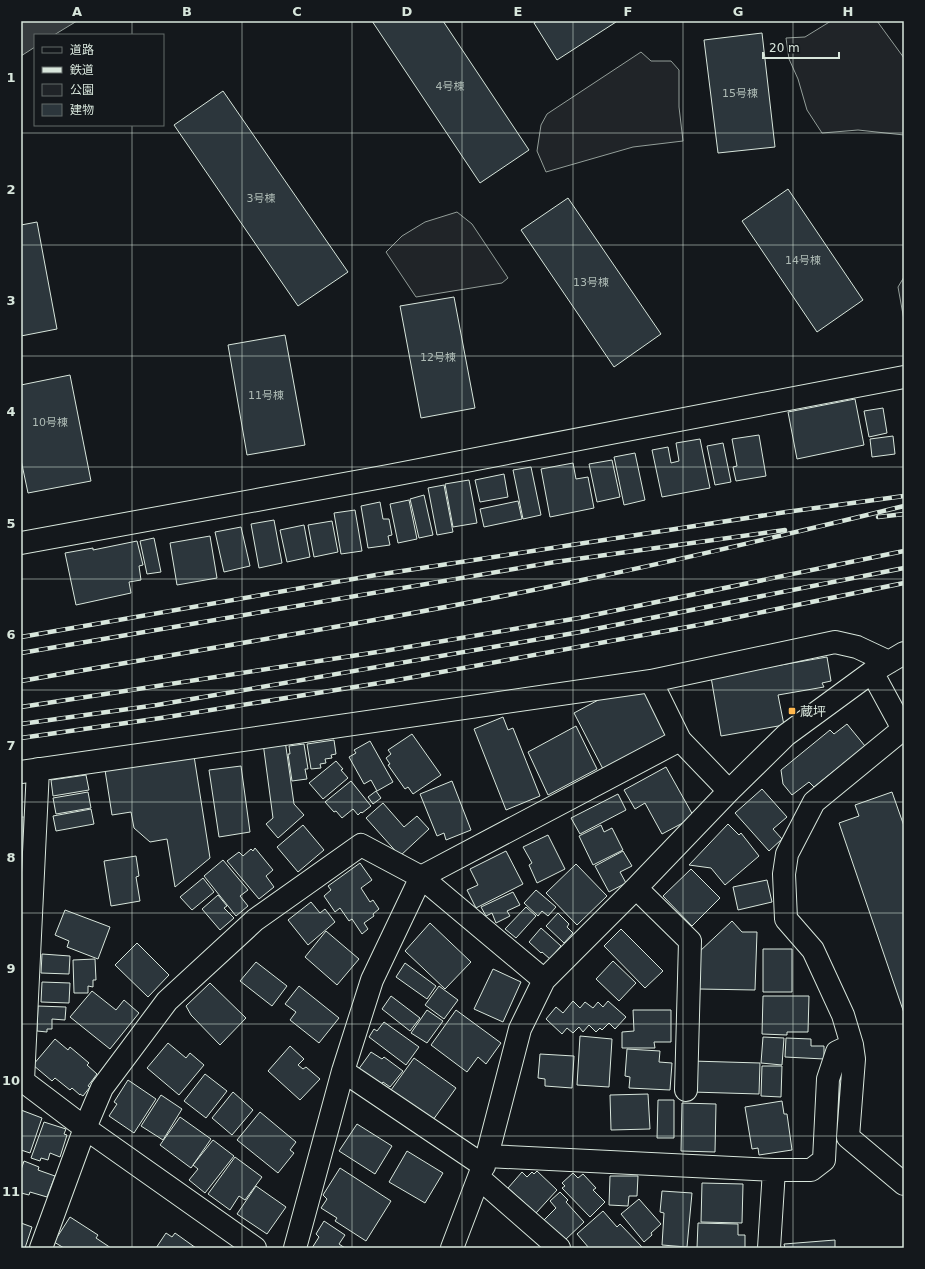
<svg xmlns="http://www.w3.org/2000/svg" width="925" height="1269" font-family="'DejaVu Sans','Noto Sans JP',sans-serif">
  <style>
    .green { fill: #202428; stroke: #939e99 }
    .parking { fill: #24282b; stroke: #939e99 }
    .water { fill: #363b3e; stroke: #939e99 }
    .building { fill: #2c363c; stroke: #d8e6dc }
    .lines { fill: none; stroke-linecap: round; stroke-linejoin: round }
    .minor-casing { stroke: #d8e6dc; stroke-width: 24 }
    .minor { stroke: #14181c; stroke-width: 22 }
    .rail-casing { stroke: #d8e6dc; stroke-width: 4.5 }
    .rail { stroke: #14181c; stroke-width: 3; stroke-dasharray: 9; stroke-linecap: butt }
    .grid { fill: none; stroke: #d8e6dc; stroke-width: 1; stroke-opacity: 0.55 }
    .poi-dot { fill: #ffb74d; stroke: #14181c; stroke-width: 1.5 }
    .labels { text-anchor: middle; stroke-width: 3; stroke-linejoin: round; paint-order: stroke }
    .number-label { font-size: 11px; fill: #adbab4 }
    .poi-label { font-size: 13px; fill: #d8e6dc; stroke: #14181c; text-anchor: start }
    .neatline { fill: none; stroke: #d8e6dc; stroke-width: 1.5 }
    .grid-label { font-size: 13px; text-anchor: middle; font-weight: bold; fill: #d8e6dc }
  </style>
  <rect width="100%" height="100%" fill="#14181c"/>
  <path class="green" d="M831,21H877L904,58V135L858,130L822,133L807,110L798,79L789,59L786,38L805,37Z
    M641,52L651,61H671L679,70V107L683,141L633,147L546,172L537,151L541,125L547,114Z
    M457,212L472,224L508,278L502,283L416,297L386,252L402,236L425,222Z
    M904,277V320L898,287Z"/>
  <path class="parking" d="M21,817H24L22,961H21Z"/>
  <path class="water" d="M21,21H77L54,35H35V47L21,56Z"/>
  <path class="building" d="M372,21H443L529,150L480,183Z
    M537,21H615L616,22L557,60L534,23Z
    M762,33L775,147L718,153L704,40Z
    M223,91L348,272L298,306L174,125Z
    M788,189L863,300L817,332L742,221Z
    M568,198L661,334L614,367L521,230Z
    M37,222L57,329L21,336V225Z
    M454,297L475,408L421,418L400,306Z
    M285,335L305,445L247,455L228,345Z
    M70,375L91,481L28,493L21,460V385Z
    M855,399L864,445L797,459L788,412Z
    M883,408L887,433L869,437L864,411Z
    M759,435L766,476L736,481L733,467L737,466L732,439Z
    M893,436L895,454L872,457L870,439Z
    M700,439L710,488L662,497L652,450L668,447L671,463L679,461L676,443Z
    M723,443L731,482L715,485L707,446Z
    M635,453L645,500L624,505L614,457Z
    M612,460L620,497L597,502L589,464Z
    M573,463L576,479L588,477L594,508L550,517L541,469Z
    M531,467L541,515L523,519L513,470Z
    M504,474L508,497L480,502L475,480Z
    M469,480L477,523L453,527L445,484Z
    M444,485L453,532L437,535L428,488Z
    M424,495L433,535L419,538L410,499Z
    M409,500L417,539L398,543L390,504Z
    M518,501L522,519L484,527L480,509Z
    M380,502L383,519H389L392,535L388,536L390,545L368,548L361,506Z
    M355,510L362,551L341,554L334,513Z
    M274,520L282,563L259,568L251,524Z
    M332,521L338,552L314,557L308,525Z
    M304,525L310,557L287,562L280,530Z
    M241,527L250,566L224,572L215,532Z
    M210,536L217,578L177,585L170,543Z
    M154,538L161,572L147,574L140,541Z
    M137,541L143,565L139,566L141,580L129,582L131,593L76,605L65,553L93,548V550Z
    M827,657L831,681L822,683L824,687L778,695L784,725L721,736L711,677Z
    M615,691L645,693L666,736L603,769L574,713Z
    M503,717L508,730L513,728L540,796L506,810L474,729Z
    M847,724L865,746L814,787L809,782L792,795L783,784L781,770L830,730L834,734Z
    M576,726L597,769L548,795L528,752Z
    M412,734L441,775L413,794L408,787L405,789L388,765L390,764L386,758L391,754L388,750Z
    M285,740L294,804L304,815L278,838L266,824L273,818L263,743Z
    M334,740L336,754L331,755L332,758L325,759L326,763L320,764L321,768L311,769L307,744Z
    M370,741L393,782L377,791L371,780L364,784L349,757L356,753L354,750Z
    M304,744L308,769H305L307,779L292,781L288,754H290L289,746Z
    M194,756L210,858L175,887L167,839L150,842L134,828L131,812L112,815L105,770Z
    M336,761L343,769L341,770L348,778L323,799L309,783Z
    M241,766L250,832L219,837L209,770Z
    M666,767L694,817L662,834L645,803L635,809L624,790Z
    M86,775L89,790L53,796L51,780Z
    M351,781L371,806L362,813L361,812L358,815L353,809L342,818L336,811L334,812L325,802Z
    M452,781L471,830L446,840L444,833L437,836L420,794Z
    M762,789L787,817L773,829L782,839L769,851L735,813Z
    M376,791L381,798L373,804L368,797Z
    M88,792L91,808L56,814L53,798Z
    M892,792L904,826V1013L839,823L859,816L855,805Z
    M618,794L626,810L580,834L571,818Z
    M383,803L404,827L417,816L429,829L400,856L366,818Z
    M91,809L94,824L56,831L53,816Z
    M728,824L739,835L741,833L759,856L725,885L711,868L689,865Z
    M303,825L324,850L298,872L277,847Z
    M601,825L604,832L612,828L623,850L593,865L579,836Z
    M548,835L565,869L537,883L529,865L532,863L523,847Z
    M255,848L273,870L266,876L274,887L259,899L227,861L239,852L243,856L251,849L253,851Z
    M506,851L523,884L476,908L467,890L478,885L470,869Z
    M623,851L632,866L620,872L626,883L609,892L595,866Z
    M136,856L139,876L136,877L140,901L111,906L104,861Z
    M223,860L248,890L240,896L248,906L236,916L204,876Z
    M360,863L372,880L361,888L370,902L373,900L379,909L373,914L374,916L364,923L368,929L362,934L352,919L349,921L340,908L335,912L324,896L331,890L328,886Z
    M576,864L607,896L577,925L546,893Z
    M691,869L720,898L692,926L663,896Z
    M203,878L214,892L192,910L180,897Z
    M767,880L772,902L738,910L733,887Z
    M536,890L556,907L548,916L542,911L538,916L524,903Z
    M513,892L520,905L507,911L510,916L496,923L492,913L486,916L481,907Z
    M218,895L227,906L224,908L234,918L220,930L202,909Z
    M311,902L320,913L325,909L335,922L308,945L288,920Z
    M526,907L536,916L516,938L505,929Z
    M65,910L110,927L98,959L67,947L69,941L55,935Z
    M558,913L569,924L567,927L573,933L564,943L546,926Z
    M732,921L742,932H757L755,990L699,989V952Z
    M430,923L471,962L445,989L405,951Z
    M541,928L561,946L550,959L542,952L541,953L529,942Z
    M621,929L663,971L645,988L604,946Z
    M326,931L359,959L337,985L305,957Z
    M137,943L169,975L148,997L115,965Z
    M763,949H792V992H763Z
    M42,954L70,956L69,974L41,973Z
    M95,959L96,980H93V987L88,986V993H74L73,960Z
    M613,961L636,983L619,1001L596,979Z
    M256,962L287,986L272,1006L240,981Z
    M405,963L436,986L427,999L396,977Z
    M493,969L521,982L503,1022L474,1009Z
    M42,982L70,983L69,1003L41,1002Z
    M210,983L246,1018L220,1045L191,1015L186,1006Z
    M299,986L339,1018L319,1043L290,1020L296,1012L285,1004Z
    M439,986L458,1000L444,1019L425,1005Z
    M92,991L116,1010L124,1000L139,1013L110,1049L70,1017Z
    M391,996L420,1018L410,1031L382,1009Z
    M763,996H809L808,1032H787V1035L762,1034Z
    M573,1001L580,1008L585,1002L593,1008L598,1002L603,1007L608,1001L626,1017L615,1029L609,1023L602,1030L600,1028L596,1032L589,1025L583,1032L579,1027L573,1033L567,1028L562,1034L546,1019L556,1007L563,1013Z
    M38,1006L66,1007L65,1020L52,1019V1029H47V1032L37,1031Z
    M427,1010L443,1021L427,1043L411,1033Z
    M456,1010L501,1043L486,1064L478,1057L467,1072L431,1045Z
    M633,1010H671V1042H654L655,1048H622V1032L634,1031Z
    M384,1022L419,1047L406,1065L369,1037L374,1029L377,1031Z
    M580,1036L612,1039L609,1087L577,1085Z
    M763,1037L784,1038L782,1065L761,1063Z
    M786,1038L811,1039V1046H824V1059L785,1057Z
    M55,1039L68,1050L70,1047L89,1063L87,1065L97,1074L88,1086L90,1087L83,1096L80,1094V1095L72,1088L70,1090L55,1078L52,1081L33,1065Z
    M168,1043L186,1058L190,1053L204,1065L179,1095L147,1068Z
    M290,1046L304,1059L298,1065L303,1069L306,1067L320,1079L300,1100L268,1071Z
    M627,1049L660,1051L659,1062L672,1063L670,1090L629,1088L630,1077L625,1076Z
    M371,1052L382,1059L384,1057L403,1071L390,1087L383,1082L380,1086L358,1070Z
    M540,1054L574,1056L572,1088L545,1086V1079L538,1078Z
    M414,1058L456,1088L433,1120L391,1090Z
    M692,1061L760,1063L759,1094L692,1092Z
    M762,1066H782L781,1097L761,1096Z
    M205,1074L227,1091L206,1118L184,1101Z
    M128,1080L156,1099L134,1133L109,1116L117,1104L114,1102Z
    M233,1092L253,1110L232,1135L212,1118Z
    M648,1094L650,1129L611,1130L610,1095Z
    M161,1095L182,1109L163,1140L141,1126Z
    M658,1100H674V1138H657Z
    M782,1101L784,1114H787L792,1150L759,1155L758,1148L752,1149L745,1107Z
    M682,1103L716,1104L715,1152L681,1151Z
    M21,1110L42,1118L30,1153L21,1150Z
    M260,1112L296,1142L290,1150L294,1153L278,1173L237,1140Z
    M180,1117L211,1139L191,1168L160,1145Z
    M44,1122L66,1129L64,1134L67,1135L60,1157L50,1153L48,1160L41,1158L40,1161L31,1158Z
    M357,1124L392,1146L375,1174L339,1151Z
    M213,1140L234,1156L205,1193L189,1180L198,1169L193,1165Z
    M407,1151L443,1173L425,1203L389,1182Z
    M235,1157L262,1177L245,1200L239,1196L230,1210L208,1194Z
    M24,1161L39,1167L38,1170L55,1176L47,1197L30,1192L29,1195L21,1193V1170Z
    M340,1168L391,1201L366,1241L335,1221L337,1218L321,1208L327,1199L323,1195Z
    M537,1171L557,1190L536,1213L508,1188L522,1172L527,1177L532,1172L534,1174Z
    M573,1173L578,1178L583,1174L596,1188L593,1190L605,1202L590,1217L562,1188L565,1186L562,1183Z
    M610,1176H638L637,1196H629L628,1206L609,1205Z
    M702,1183L743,1184L742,1223L701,1222Z
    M256,1186L286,1207L267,1234L237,1214Z
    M662,1191L692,1193L687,1247L662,1245L664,1213L660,1212Z
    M560,1192L568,1200L566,1202L584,1222L564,1241L544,1220L556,1208L550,1201Z
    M639,1199L661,1224L651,1233L652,1235L644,1242L621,1214Z
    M603,1211L617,1227L620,1224L643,1248H589L577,1234Z
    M70,1217L98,1235L96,1238L111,1248H64L54,1242Z
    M324,1221L345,1235L339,1244L345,1248H312L319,1237L316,1234Z
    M21,1223L32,1227L25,1248H21Z
    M698,1223L738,1224V1235H745V1248H697Z
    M166,1233L172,1237L175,1233L196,1248H156Z
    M835,1240V1248H785L784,1244Z"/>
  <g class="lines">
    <defs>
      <path id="minor" d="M21,543L388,476L616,432L904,377
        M872,672L903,729L814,802L787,854L784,874L786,919L813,950L843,1015L852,1045L854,1059L848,1137L904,1184
        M651,681L680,740
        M21,772L651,681L835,642L857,647L889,662
        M636,888L690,941L686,1090
        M343,1071L484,1166
        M23,1081L85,1128L255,1248
        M21,1083L23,1081L38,769
        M487,1156L774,1170H811L824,1160L828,1079L837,1052L852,1045
        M479,1178L559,1248
        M41,1248L85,1128L102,1088L167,1001L255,920L361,845L421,877L544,980
        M295,1248L343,1071L372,980L421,877L680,740L729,791
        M452,1248L487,1156L520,1029L544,980L636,888L729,791L786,735L872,672L904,653
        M769,1248L774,1170"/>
    </defs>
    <use href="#minor" class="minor-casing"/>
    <use href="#minor" class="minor"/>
    <defs>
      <path id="rail" d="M878,517L904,514
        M21,637L376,575L786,512L904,496
        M21,653L555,562L785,530
        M21,681C208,648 396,619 582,580C690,558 797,532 904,506
        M21,707L384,651L579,618L904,551
        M21,724L157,705L580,632L904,568
        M21,738L161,718L392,681L704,624L904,583"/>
    </defs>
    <use href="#rail" class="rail-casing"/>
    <use href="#rail" class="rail"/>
  </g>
  <path class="grid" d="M132,21V35M242,21V1248M352,21V1248M462,21V1248M573,21V1248M683,21V1248M793,21V1248M132,125V1248M21,133H904M21,245H904M21,356H904M21,467H904M21,579H904M21,690H904M21,802H904M21,913H904M21,1024H904M21,1136H904"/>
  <rect class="poi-dot" x="788" y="707" width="8" height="8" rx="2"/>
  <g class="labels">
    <g class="number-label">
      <text x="450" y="90">4号棟</text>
      <text x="740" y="97">15号棟</text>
      <text x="261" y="202">3号棟</text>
      <text x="803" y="264">14号棟</text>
      <text x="591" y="286">13号棟</text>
      <text x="438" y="361">12号棟</text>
      <text x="266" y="399">11号棟</text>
      <text x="50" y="426">10号棟</text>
    </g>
    <g class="poi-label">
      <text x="800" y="716">蔵坪</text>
    </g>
  </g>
  <rect width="925" height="1269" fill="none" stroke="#14181c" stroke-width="44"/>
  <rect x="34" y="34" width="130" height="92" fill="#14181c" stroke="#626a69"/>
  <rect x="42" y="47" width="20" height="6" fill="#14181c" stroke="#626a69"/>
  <text x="70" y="54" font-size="12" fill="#d8e6dc">道路</text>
  <rect x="42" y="67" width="20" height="6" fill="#d8e6dc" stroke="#626a69"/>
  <text x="70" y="74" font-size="12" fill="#d8e6dc">鉄道</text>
  <rect x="42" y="84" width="20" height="12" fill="#202428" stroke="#626a69"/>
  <text x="70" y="94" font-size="12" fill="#d8e6dc">公園</text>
  <rect x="42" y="104" width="20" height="12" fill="#2c363c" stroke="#626a69"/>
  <text x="70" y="114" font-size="12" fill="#d8e6dc">建物</text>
  <path d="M763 52v6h76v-6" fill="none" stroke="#d8e6dc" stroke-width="2"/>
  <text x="769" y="52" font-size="12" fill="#d8e6dc" stroke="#14181c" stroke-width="3" paint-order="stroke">20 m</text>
  <rect x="22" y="22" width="881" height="1225" class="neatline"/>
  <g class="grid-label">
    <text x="77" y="16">A</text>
    <text x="187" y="16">B</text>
    <text x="297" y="16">C</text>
    <text x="407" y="16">D</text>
    <text x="518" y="16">E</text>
    <text x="628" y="16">F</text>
    <text x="738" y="16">G</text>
    <text x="848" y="16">H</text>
    <text x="11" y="82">1</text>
    <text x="11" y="194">2</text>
    <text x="11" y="305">3</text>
    <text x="11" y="416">4</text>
    <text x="11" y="528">5</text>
    <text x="11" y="639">6</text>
    <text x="11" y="750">7</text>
    <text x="11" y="862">8</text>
    <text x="11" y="973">9</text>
    <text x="11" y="1085">10</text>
    <text x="11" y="1196">11</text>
  </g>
</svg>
